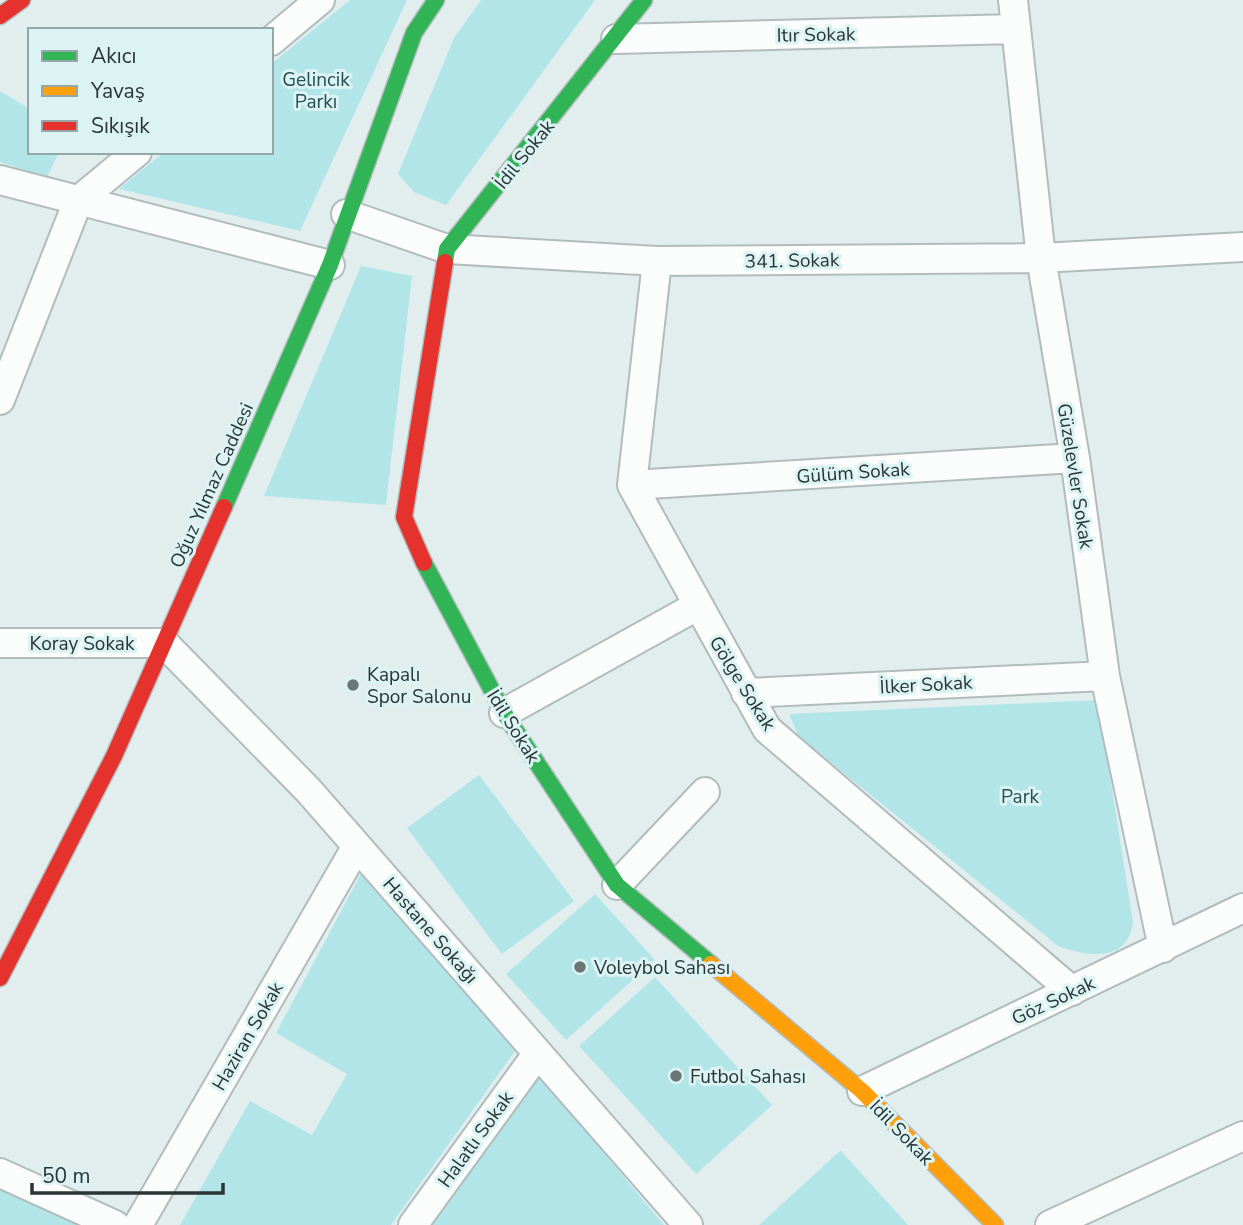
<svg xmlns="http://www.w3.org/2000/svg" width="1243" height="1225" font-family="'Nunito Sans',sans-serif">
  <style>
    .green { fill: #b2e5e8 }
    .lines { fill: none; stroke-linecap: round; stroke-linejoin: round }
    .street-casing { stroke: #b2bcbc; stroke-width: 32 }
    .fast-casing { stroke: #b2bcbc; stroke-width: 19 }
    .slow-casing { stroke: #b2bcbc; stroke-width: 19 }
    .jam-casing { stroke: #b2bcbc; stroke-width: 19 }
    .street { stroke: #fbfcfc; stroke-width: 28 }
    .fast { stroke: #30b455; stroke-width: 16 }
    .slow { stroke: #ff9f0a; stroke-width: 16 }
    .jam { stroke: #e5322d; stroke-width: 16 }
    .poi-dot { fill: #6b7576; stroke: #dcf3f4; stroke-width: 2.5 }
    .labels { text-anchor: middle; stroke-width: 6; stroke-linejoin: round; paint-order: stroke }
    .street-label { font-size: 19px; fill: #2b3435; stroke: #dcf3f4 }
    .park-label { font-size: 19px; fill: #225053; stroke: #dcf3f4 }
    .poi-label { font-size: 19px; fill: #2b3435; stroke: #dcf3f4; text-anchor: start }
  </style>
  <rect width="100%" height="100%" fill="#e2eeee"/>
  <path class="green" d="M350,0H407L300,231L119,189L164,152H271V64Z
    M481,0H595L446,205L414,192L398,174L454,38Z
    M0,91L30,109V152H59L47,177L0,162Z
    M361,266L412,276L386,505L264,496Z
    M1098,700L1133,922C1128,963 1087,957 1058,946L799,737L789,714Z
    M479,775L574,901L502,954L407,828Z
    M364,868L515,1051L391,1225H180L250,1101L312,1135L347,1074L276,1033Z
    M595,894L655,960L566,1040L506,974Z
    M655,977L772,1105L696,1174L579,1046Z
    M536,1072L664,1225H429Z
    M841,1151L908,1225H759L840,1151Z
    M0,1189L79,1225H0Z"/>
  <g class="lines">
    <defs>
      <path id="street" d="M1013,0L1041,258L1075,458L1105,676L1163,948
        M616,39L1016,29
        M271,41L320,0
        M0,180L330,265
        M346,214L447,249L657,261L1041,258L1243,247
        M657,261L632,485L767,729L1072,991
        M0,400L78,201L137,152
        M632,485L1075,458
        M0,643H164L309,791L688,1225
        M746,693L1105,676
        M504,713L697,606
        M617,885L705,792
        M862,1091L1243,908
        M0,1173L115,1225
        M138,1225L357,846
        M413,1225L538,1053
        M1050,1225L1243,1136"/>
      <path id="fast" d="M445,262L447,249L644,0
        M224,507L330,265L414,33L436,0
        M424,563L504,713L617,885L711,964"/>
      <path id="slow" d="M711,964L862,1091L995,1225"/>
      <path id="jam" d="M0,16L22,0
        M424,563L404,517L445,262
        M0,978L114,756L224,507"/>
    </defs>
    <use href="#street" class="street-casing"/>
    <use href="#fast" class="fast-casing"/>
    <use href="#slow" class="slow-casing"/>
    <use href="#jam" class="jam-casing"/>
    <use href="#street" class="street"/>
    <use href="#fast" class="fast"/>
    <use href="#slow" class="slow"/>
    <use href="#jam" class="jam"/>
  </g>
  <g class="poi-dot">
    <circle cx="353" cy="685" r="7"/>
    <circle cx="580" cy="967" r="7"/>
    <circle cx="676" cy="1076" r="7"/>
  </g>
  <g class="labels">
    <g class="street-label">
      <text transform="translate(816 34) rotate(-1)" y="7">Itır Sokak</text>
      <text transform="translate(524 154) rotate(-51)" y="7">İdil Sokak</text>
      <text transform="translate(792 260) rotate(-1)" y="7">341. Sokak</text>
      <text transform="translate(853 472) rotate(-4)" y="7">Gülüm Sokak</text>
      <text transform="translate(1076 476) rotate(81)" y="7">Güzelevler Sokak</text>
      <text transform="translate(211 485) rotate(-66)" y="7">Oğuz Yılmaz Caddesi</text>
      <text x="82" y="650">Koray Sokak</text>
      <text transform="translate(743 683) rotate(58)" y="7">Gölge Sokak</text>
      <text transform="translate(926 684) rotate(-3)" y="7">İlker Sokak</text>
      <text transform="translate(514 726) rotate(58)" y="7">İdil Sokak</text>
      <text transform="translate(431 930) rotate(49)" y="7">Hastane Sokağı</text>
      <text transform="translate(1053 1000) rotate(-25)" y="7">Göz Sokak</text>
      <text transform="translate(247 1036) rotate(-60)" y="7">Haziran Sokak</text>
      <text transform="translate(902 1132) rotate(46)" y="7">İdil Sokak</text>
      <text transform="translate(475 1139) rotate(-54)" y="7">Halatlı Sokak</text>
    </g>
    <g class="park-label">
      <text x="316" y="86">Gelincik<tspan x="316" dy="22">Parkı</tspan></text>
      <text x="1020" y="803">Park</text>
    </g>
    <g class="poi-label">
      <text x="367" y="681">Kapalı<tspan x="367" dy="22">Spor Salonu</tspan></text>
      <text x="594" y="974">Voleybol Sahası</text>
      <text x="690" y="1083">Futbol Sahası</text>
    </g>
  </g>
  <rect x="28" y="28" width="245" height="126" fill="#dcf3f4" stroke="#95a7a8" stroke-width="2"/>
  <rect x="42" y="51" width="35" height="10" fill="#30b455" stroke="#95a7a8" stroke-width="2"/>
  <text x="91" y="63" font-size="21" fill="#2b3435">Akıcı</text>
  <rect x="42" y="86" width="35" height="10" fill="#ff9f0a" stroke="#95a7a8" stroke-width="2"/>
  <text x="91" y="98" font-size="21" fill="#2b3435">Yavaş</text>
  <rect x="42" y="121" width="35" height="10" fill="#e5322d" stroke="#95a7a8" stroke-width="2"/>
  <text x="91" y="133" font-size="21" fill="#2b3435">Sıkışık</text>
  <path d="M32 1183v10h191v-10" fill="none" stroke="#2b3435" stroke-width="3.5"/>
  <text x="42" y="1183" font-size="21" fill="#2b3435" stroke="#dcf3f4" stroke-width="5" paint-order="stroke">50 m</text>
</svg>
